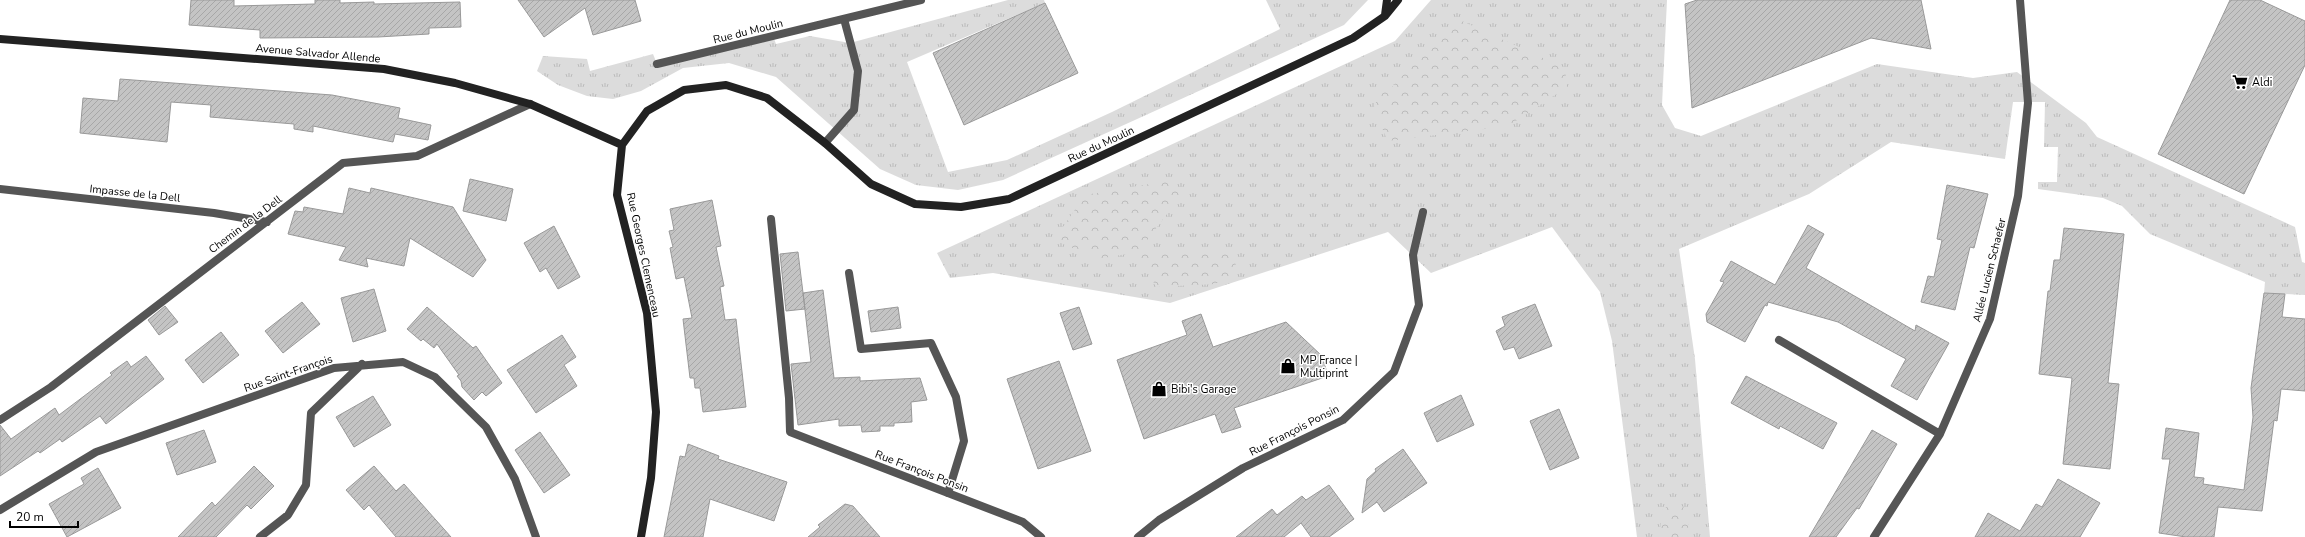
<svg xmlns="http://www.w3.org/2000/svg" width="2305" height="537" font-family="'Nunito Sans',sans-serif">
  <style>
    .grass { fill: url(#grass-tufts) }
    .forest { fill: url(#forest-crowns) }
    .building { fill: url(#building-hatch); stroke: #999 }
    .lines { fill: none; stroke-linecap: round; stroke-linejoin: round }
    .lane { stroke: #555; stroke-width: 8 }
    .street { stroke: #555; stroke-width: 8 }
    .secondary { stroke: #222; stroke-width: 8 }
    .labels { text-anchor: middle; stroke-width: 3; stroke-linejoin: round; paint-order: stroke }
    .street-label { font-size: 11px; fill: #000; stroke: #fff }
    .poi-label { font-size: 11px; fill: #000; stroke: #fff; text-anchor: start }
  </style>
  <defs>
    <pattern id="grass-tufts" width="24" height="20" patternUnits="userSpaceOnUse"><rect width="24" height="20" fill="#dcdcdc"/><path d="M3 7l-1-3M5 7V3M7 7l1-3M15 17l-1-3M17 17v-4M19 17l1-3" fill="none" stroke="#bbb"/></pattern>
    <pattern id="forest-crowns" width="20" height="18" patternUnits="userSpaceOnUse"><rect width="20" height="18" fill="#dcdcdc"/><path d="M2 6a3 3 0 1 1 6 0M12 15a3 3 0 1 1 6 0" fill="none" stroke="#bbb"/></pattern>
    <pattern id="building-hatch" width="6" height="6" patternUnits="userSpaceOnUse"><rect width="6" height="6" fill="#c4c4c4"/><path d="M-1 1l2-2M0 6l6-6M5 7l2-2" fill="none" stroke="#a7a7a7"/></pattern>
  </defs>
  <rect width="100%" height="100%" fill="#fff"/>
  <path class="grass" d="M1008,0H1044L1045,3L907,62L948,172L1007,160L1112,112L1280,29L1266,0H1368L1344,25L1003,180L958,190L916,185L880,169L776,77L729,63L683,68L641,91L613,99L587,96L558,85L537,71L543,56L587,59L590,71L653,54L657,64L773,36L776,44L810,36L850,43Z
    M1431,0H1667L1662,105L1675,128L1701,136L1877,64L1973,78L2017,72L2086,123L2097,137L2295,227L2302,262L2305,263V295L2264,293L2265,282L2150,234L2122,206L2103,198L2038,189V182H2057L2058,147H2044L2045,102H2013L2005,159L1891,142L1809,194L1679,249L1695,359L1710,537H1637L1612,341L1600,292L1552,227L1431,273L1388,232L1170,303L993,273L950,278L937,253L1395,41Z"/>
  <path class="forest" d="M1462,21L1565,68L1567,87L1508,126L1388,141L1373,109L1380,94L1392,87L1440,35Z
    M1173,180L1182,194L1139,251H1230L1239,272L1215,284L1156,287L1138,252L1098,259L1054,240L1085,195Z
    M1677,502L1690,513L1687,537H1659L1663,509Z"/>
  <path class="building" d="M191,0H234V6L315,4V0H340V3L374,2V4L460,2L461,27L429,28V34L378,37L260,38V30L189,25Z
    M518,0H635L641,21L593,35L585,8L544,37Z
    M1697,0H1921L1931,49L1871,38L1692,108L1685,4Z
    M2230,0H2260L2305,21V65L2244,194L2158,154Z
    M1045,3L1078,73L964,125L933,53Z
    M120,79L332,95L400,108L398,118L431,125L428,140L395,134L393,142L313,126V132L294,129V124L210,117L211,105L171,102L167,142L80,133L83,98L118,101Z
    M470,179L513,189L506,221L463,211Z
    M1947,185L1988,194L1974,248L1970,247L1955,310L1921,302L1928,276L1934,277L1942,240L1937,239Z
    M349,188L370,193L371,188L453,207L486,260L473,277L410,238L404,266L366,258L368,267L339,260L346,247L288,234L295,211L303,212L304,207L343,214Z
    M712,200L721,246L716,247L724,286L720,287L725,320L736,319L746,407L703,412L700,388H695L694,378H690L683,319L692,318L684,277L676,279L670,248L673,247L669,231L674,230L670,209Z
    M1808,225L1824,234L1806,268L1915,331L1916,325L1949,343L1917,400L1891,386L1906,359L1838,322L1768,302L1767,306L1765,305L1745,342L1707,322L1706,314L1724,282L1720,281L1731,261L1775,285Z
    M554,226L580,277L558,289L546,268L540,272L524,243Z
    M2064,228L2124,234L2108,383L2119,384L2110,469L2063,464L2072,378L2039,374L2048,291H2050L2054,260H2060Z
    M798,252L805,309L786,311L780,254Z
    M374,289L386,331L353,342L341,298Z
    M823,290L834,378L860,377V381L920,378L927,400L911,402L912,422L894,423V426H880V431L862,432L861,425L839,426V419L798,425L791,364L811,362L803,293Z
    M2264,293L2285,294L2282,317L2305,319V391L2281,389L2277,421L2274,420L2262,511L2218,507L2214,537H2186L2159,533L2170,459H2162L2166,428L2199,433L2194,477L2204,478L2203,484L2244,490L2253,417L2251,388Z
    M302,302L320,324L283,353L265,331Z
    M1535,304L1552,346L1519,359L1514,347L1504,350L1496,331L1505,326L1502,317Z
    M165,306L178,322L159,335L148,320Z
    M427,307L473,348L476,346L502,383L486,396L482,392L474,400L462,387L461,381L457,376L459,375L437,344L434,348L423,339L421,341L407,329Z
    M898,307L901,328L871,332L868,311Z
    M1079,307L1092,344L1073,350L1060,313Z
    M1201,314L1213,347L1286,322L1322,356L1328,376L1234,408L1241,427L1222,433L1215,414L1144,439L1117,360L1187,335L1182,321Z
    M221,332L239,355L203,383L185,360Z
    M562,335L576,357L564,365L577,386L536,413L507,370Z
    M146,356L164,379L106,424L100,416L62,442L60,439L40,453L38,451L0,476V425L11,439L55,408L59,415L112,375L110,373L127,361L131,367Z
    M1059,361L1091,451L1038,469L1007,379Z
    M1746,376L1837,423L1823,449L1780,426L1779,429L1731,403Z
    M1461,395L1474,425L1437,442L1424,413Z
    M373,396L391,425L354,447L336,417Z
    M1559,409L1579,458L1550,470L1530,421Z
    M204,430L216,462L177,475L166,443Z
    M1872,430L1897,444L1859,509L1857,508L1836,537H1809Z
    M540,432L570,475L544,493L515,450Z
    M688,444L719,456L718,459L787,482L774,521L710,499L703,537H664L680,456L685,457Z
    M1403,449L1427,483L1384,512L1377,502L1362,513L1367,479L1376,471L1375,469Z
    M254,466L274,486L251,509L247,505L216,537H178L212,502L215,506Z
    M374,466L396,491L404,484L451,537H396L369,505L364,510L346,490Z
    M98,468L121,508L67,537L49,504L84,484L81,478Z
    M2058,479L2100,503L2080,537H1975L1988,513L2020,531L2036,504L2042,507Z
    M1329,485L1354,519L1329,537H1311L1301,523L1284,537H1236L1272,509L1277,515L1302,496L1306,500Z
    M845,504L853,506L880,537H808L820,527L818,525Z"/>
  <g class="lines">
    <path class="lane" d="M849,273L861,349L931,343L956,397L964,441L948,493"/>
    <path class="street" d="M657,64L921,0
      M825,143L854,110L858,71L844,19
      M0,189L214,213L267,222
      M771,219L789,398L790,432L1023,522L1041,537
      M1779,340L1940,434
      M0,420L51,387L343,163L417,156L530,104
      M0,510L96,452L334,368L403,362L435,377L486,427L515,479L536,537
      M260,537L288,515L306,485L311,413L362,364
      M1138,537L1159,520L1243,468L1343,420L1394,372L1419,305L1413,255L1423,212
      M1874,537L1940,434L1990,319L2018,196L2028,103L2020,0"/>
    <path class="secondary" d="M1385,15L1387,0
      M0,39L384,69L455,83L530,104L622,145
      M622,145L647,111L684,90L726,85L767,98L825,143L871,184L915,204L961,207L1009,199L1353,38L1385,16L1398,0
      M622,145L617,195L647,313L656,412L651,478L641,537"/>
  </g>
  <defs>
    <symbol id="supermarket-bare" viewBox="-9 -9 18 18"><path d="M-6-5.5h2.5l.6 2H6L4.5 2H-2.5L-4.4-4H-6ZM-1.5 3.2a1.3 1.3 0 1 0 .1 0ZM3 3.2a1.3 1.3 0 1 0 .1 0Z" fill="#000" stroke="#fff" stroke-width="2.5" paint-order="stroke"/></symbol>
    <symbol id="shop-bare" viewBox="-9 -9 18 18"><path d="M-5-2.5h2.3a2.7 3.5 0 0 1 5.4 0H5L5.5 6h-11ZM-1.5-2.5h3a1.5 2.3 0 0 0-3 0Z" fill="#000" stroke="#fff" stroke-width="2.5" paint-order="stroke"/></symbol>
  </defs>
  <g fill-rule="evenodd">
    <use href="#supermarket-bare" x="2229" y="71" width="22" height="22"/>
    <use href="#shop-bare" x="1277" y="355" width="22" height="22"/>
    <use href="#shop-bare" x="1148" y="378" width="22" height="22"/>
  </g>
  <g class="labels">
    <g class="street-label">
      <text transform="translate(748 31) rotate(-14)" y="4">Rue du Moulin</text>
      <text transform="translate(318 53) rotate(5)" y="4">Avenue Salvador Allende</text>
      <text transform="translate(1101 144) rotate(-25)" y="4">Rue du Moulin</text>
      <text transform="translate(135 193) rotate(6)" y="4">Impasse de la Dell</text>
      <text transform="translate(245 224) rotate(-37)" y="4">Chemin de la Dell</text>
      <text transform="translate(644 255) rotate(78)" y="4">Rue Georges Clemenceau</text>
      <text transform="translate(1989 270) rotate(-76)" y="4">Allée Lucien Schaefer</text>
      <text transform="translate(288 373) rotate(-19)" y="4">Rue Saint-François</text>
      <text transform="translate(1294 430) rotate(-27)" y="4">Rue François Ponsin</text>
      <text transform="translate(922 471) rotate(21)" y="4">Rue François Ponsin</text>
    </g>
    <g class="poi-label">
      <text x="2252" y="86">Aldi</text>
      <text x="1300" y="364">MP France |<tspan x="1300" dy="13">Multiprint</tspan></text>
      <text x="1171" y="393">Bibi's Garage</text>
    </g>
  </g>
  <path d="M10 521v6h68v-6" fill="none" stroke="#000000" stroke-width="2"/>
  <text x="16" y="521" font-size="12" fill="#000000" stroke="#ffffff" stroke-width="3" paint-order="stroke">20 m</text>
</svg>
